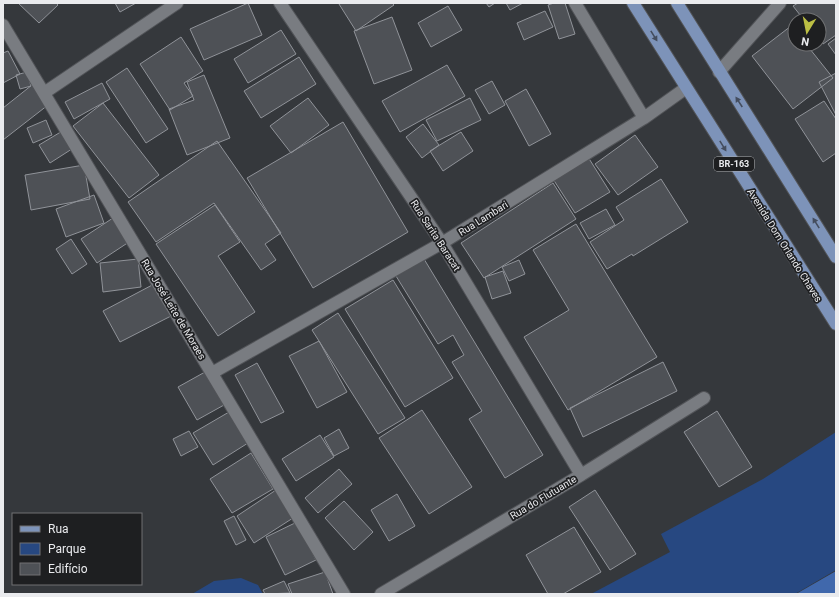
<svg xmlns="http://www.w3.org/2000/svg" width="839" height="597" font-family="Roboto,sans-serif">
  <style>
    .green { fill: #274881 }
    .water { fill: #4068ac }
    .building { fill: #4e5156; stroke: #909399 }
    .lines { fill: none; stroke-linecap: round; stroke-linejoin: round }
    .minor-casing { stroke: #525458; stroke-width: 14 }
    .major-casing { stroke: #525458; stroke-width: 14 }
    .minor { stroke: #797c81; stroke-width: 12 }
    .major { stroke: #7d93b9; stroke-width: 12 }
    .oneway { fill: #444d5e }
    .labels { text-anchor: middle; stroke-width: 3.5; stroke-linejoin: round; paint-order: stroke }
    .shield { fill: #1e1f21; stroke: #adaeb0; stroke-width: 1 }
    .shield-label { font-size: 9px; font-weight: bold; fill: #eaebee }
    .street-label { font-size: 10px; fill: #eaebee; stroke: #1e1f21 }
  </style>
  <rect width="100%" height="100%" fill="#35383c"/>
  <path class="green" d="M836,432V570L795,594H591L670,552L661,534L763,479Z
    M241,578L258,585L263,594H192L214,581Z"/>
  <path class="water" d="M836,571V594H796Z"/>
  <path class="building" d="M18,3H56L58,5L39,23Z
    M115,3H136L120,12Z
    M248,3L262,35L204,60L190,29Z
    M340,3H392L394,5L356,31L339,4Z
    M486,3H495L489,7Z
    M506,3H523L510,10Z
    M554,3H565L575,34L559,39L548,5Z
    M798,3H836V35L823,44L819,39V20H804L793,6Z
    M448,6L462,30L431,47L418,23Z
    M545,11L553,27L524,40L517,23Z
    M392,17L412,70L374,84L354,31Z
    M791,26L795,30V44H806L833,78L793,109L752,56Z
    M281,30L296,54L248,83L234,59Z
    M181,37L203,71L184,83L193,96L170,110L140,64Z
    M836,38V55L828,44Z
    M8,51L20,74L3,83V53Z
    M299,57L316,84L261,118L244,91Z
    M447,65L465,96L400,132L382,101Z
    M127,68L168,129L146,143L106,82Z
    M27,72L31,86L20,89L16,75Z
    M836,73V115L819,82Z
    M204,75L230,138L187,155L169,109L194,100L187,82Z
    M492,81L505,105L489,114L475,90Z
    M102,83L110,99L74,119L65,102Z
    M32,85L48,105L3,140V108Z
    M526,89L551,134L529,146L505,101Z
    M308,98L329,125L291,153L270,126Z
    M470,98L481,120L437,141L426,120Z
    M824,101L836,119V153L823,162L795,119Z
    M103,103L159,175L129,198L73,126Z
    M46,120L52,135L33,143L27,128Z
    M343,122L408,232L313,288L247,178Z
    M423,124L439,145L422,158L406,137Z
    M64,130L75,147L50,163L39,145Z
    M461,132L473,151L443,171L430,151Z
    M635,135L658,167L618,195L595,164Z
    M217,141L281,233L265,244L276,260L261,270L214,203L156,242L128,202Z
    M588,157L610,192L575,213L553,179Z
    M84,165L90,199L31,210L25,175Z
    M661,179L688,222L633,256L632,254L607,269L590,242L624,220L616,207Z
    M553,183L576,219L484,278L461,243Z
    M94,195L104,223L66,237L56,209Z
    M215,205L240,242L218,256L255,312L218,336L156,244Z
    M606,209L615,225L589,239L580,223Z
    M116,216L132,240L97,263L81,239Z
    M576,224L657,357L568,410L524,337L569,310L533,250Z
    M71,239L87,264L72,274L56,249Z
    M138,259L141,287L103,292L100,263Z
    M424,259L543,455L505,478L469,419L482,411L452,362L464,355L453,335L438,344L396,276Z
    M519,260L525,274L509,281L502,267Z
    M503,271L511,293L492,299L485,277Z
    M393,280L453,378L405,407L345,309Z
    M156,283L173,315L120,342L103,311Z
    M338,313L405,418L378,434L312,330Z
    M319,341L347,392L317,408L289,356Z
    M663,362L677,391L583,437L570,408Z
    M257,363L284,412L261,423L235,375Z
    M205,372L224,405L197,420L178,387Z
    M422,410L472,487L429,514L379,438Z
    M717,411L752,467L719,487L684,432Z
    M229,412L248,443L213,465L193,433Z
    M339,429L349,448L334,456L324,438Z
    M189,431L198,447L181,456L173,439Z
    M320,435L334,457L296,481L282,459Z
    M251,453L273,489L232,513L210,479Z
    M339,469L352,484L318,513L305,498Z
    M276,490L293,518L254,543L237,516Z
    M595,490L636,554L610,570L569,507Z
    M397,494L415,526L389,541L371,510Z
    M344,501L373,532L354,550L325,518Z
    M234,516L246,540L236,545L224,521Z
    M297,522L316,560L285,575L266,537Z
    M574,527L601,572L563,594H548L526,555Z
    M325,572L333,594H292L288,584Z
    M284,581L290,593L265,594L263,590Z"/>
  <g class="lines">
    <defs>
      <path id="minor" d="M280,3L442,243L581,475
        M575,3L644,118
        M3,25L344,594
        M719,72L780,3
        M44,93L177,3
        M212,373L442,243L644,118L686,88
        M381,594L581,475L704,398"/>
      <path id="major" d="M633,3L836,324
        M677,3L836,257"/>
    </defs>
    <use href="#minor" class="minor-casing"/>
    <use href="#major" class="major-casing"/>
    <use href="#minor" class="minor"/>
    <use href="#major" class="major"/>
  </g>
  <defs><path id="oneway-solid" d="M-6-.8H1V-3.2L6.5 0L1 3.2V.8H-6Z"/></defs>
  <g class="oneway">
    <use href="#oneway-solid" transform="translate(654 36) rotate(58)"/>
    <use href="#oneway-solid" transform="translate(739 102) rotate(-123)"/>
    <use href="#oneway-solid" transform="translate(723 146) rotate(58)"/>
    <use href="#oneway-solid" transform="translate(816 223) rotate(-122)"/>
  </g>
  <g class="labels">
    <rect class="shield" x="714" y="157" width="40" height="14" rx="3"/>
    <g class="shield-label">
      <text x="734" y="167">BR-163</text>
    </g>
    <g class="street-label">
      <text transform="translate(483 218) rotate(-32)" y="4">Rua Lambari</text>
      <text transform="translate(436 235) rotate(57)" y="4">Rua Sarita Baracat</text>
      <text transform="translate(785 245) rotate(58)" y="4">Avenida Dom Orlando Chaves</text>
      <text transform="translate(174 309) rotate(59)" y="4">Rua José Leite de Moraes</text>
      <text transform="translate(543 497) rotate(-31)" y="4">Rua do Flutuante</text>
    </g>
  </g>
  <rect width="839" height="597" fill="none" stroke="#eaebee" stroke-width="8"/>
  <rect x="12" y="513" width="130" height="72" fill="#1e1f21" stroke="#707173"/>
  <rect x="20" y="526" width="20" height="6" fill="#7d93b9" stroke="#707173"/>
  <text x="48" y="533" font-size="12" fill="#eaebee">Rua</text>
  <rect x="20" y="543" width="20" height="12" fill="#274881" stroke="#707173"/>
  <text x="48" y="553" font-size="12" fill="#eaebee">Parque</text>
  <rect x="20" y="563" width="20" height="12" fill="#4e5156" stroke="#707173"/>
  <text x="48" y="573" font-size="12" fill="#eaebee">Edifício</text>
  <g transform="translate(807 32) rotate(190)"><circle r="19" fill="#1e1f21" stroke="#707173"/>
  <path d="M0-3L7 15L0 10L-7 15Z" fill="#bcbf44"/>
  <text y="-6" font-size="11" font-weight="bold" text-anchor="middle" fill="#eaebee">N</text>
  </g>
</svg>
